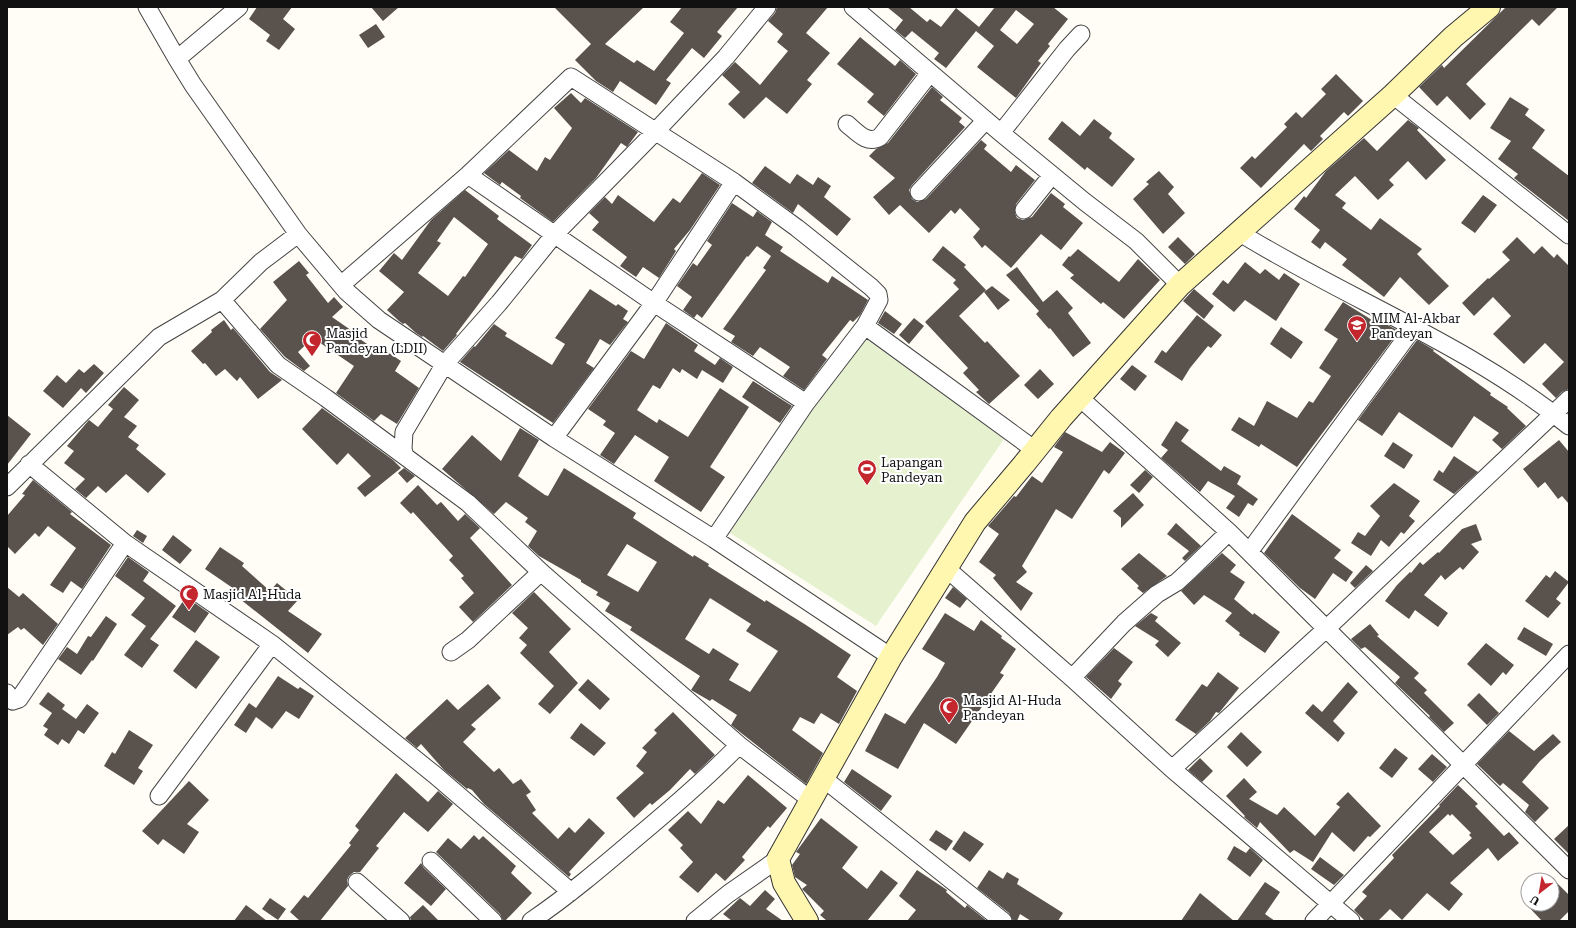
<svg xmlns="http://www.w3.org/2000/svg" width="1576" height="928" font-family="'Roboto Serif',serif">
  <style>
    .pitch { fill: #e6f2cf }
    .building { fill: #5a524d; fill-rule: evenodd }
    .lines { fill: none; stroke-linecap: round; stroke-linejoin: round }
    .street-casing { stroke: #444; stroke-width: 19 }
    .secondary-casing { stroke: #333; stroke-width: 24 }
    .street { stroke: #fff; stroke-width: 17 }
    .secondary { stroke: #fff6b0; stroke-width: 22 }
    .labels { text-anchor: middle; stroke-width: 4; stroke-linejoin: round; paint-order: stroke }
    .poi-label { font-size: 13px; fill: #111; stroke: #fff; text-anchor: start }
  </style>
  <rect width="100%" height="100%" fill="#fffdf5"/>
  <path class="pitch" d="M866,339L1004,439L876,626L730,533L814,408Z"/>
  <path class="building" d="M257,7H292L283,19L295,29L279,50L266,41L270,35L249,19Z
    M371,7H399L383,21Z
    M554,7H644L605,44L634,63L637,60L654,71L684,33L670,22L682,7H738L717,32L722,36L704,58L692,48L666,80L671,83L656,105L620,81L613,92L596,81L575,60L591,44Z
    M777,7H828L806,33L830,53L807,80L812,84L787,114L766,97L744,119L728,104L740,92L722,75L735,62L760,85L788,51L777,42L783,34L768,21L775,13Z
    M887,7H909L927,22L930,19L941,27L956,8L979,27L995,7H1053L1068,19L1048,44L1050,46L1038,61L1041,63L1016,98L977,67L994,46L976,31L946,68L934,59L939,53L912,31L905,38L895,30L903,20ZM1016,10L1034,24L1017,44L1000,30Z
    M1506,7H1558L1539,26L1532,19L1466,84L1486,104L1470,120L1447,96L1437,106L1419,87L1442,65L1444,68Z
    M376,24L385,37L368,48L359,35Z
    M860,37L895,66L900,60L916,74L884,116L867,102L874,94L837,64Z
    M1336,74L1363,101L1348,116L1344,112L1320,136L1323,139L1311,151L1304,144L1261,188L1240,168L1252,156L1255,159L1287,127L1284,124L1296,112L1302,118L1326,94L1321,89Z
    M932,87L943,97L940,100L962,118L959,122L965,127L912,185L909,190L912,199L917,202L926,199L981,140L987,145L984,149L1011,172L1016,165L1035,180L1016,204L1015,213L1017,218L1023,220L1032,217L1051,193L1065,204L1063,207L1083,223L1061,250L1041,234L1011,268L985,245L982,248L973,237L980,229L960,208L955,214L951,210L929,233L900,205L889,215L873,197L895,178L869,156L876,149L888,143Z
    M571,93L581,103L585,98L638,132L627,147L621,143L596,178L553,222L520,198L521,196L502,182L500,185L484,173L509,150L537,171L545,157L550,160L572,128L554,108Z
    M1510,97L1529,109L1525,115L1545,130L1532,148L1569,176V221L1514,178L1518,174L1498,159L1511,141L1490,128Z
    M1094,119L1112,133L1109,138L1135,159L1112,187L1087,167L1085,170L1048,139L1062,121L1080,136Z
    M1408,120L1419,128L1417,130L1446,160L1426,180L1408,161L1389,180L1394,185L1378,200L1355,176L1335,195L1346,203L1342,208L1371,230L1380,218L1422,249L1417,254L1449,286L1429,305L1400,277L1384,297L1342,265L1347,259L1325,242L1320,249L1311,242L1320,230L1294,209L1304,196L1306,198L1326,171L1364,138L1377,151Z
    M765,166L790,184L797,174L813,185L818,177L831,186L824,197L851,219L837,236L798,204L793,213L752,183Z
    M1159,171L1174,187L1168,194L1185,213L1163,234L1133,199L1149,184L1146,182Z
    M702,173L720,185L690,230L674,249L676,251L659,278L643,267L636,277L620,266L627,257L592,230L599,222L589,213L605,197L612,204L618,195L654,222L673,198L680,203Z
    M465,190L499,216L497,219L532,245L522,259L515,256L456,334L457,335L443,351L423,336L422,337L416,333L405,323L403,324L399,321L387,310L404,292L379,271L394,253L402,260L431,220ZM454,217L488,244L465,277L463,276L448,296L418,273L441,243L437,241Z
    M1483,195L1497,205L1475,233L1461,223Z
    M732,203L753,217L757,211L772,222L765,235L783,247L780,251L828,283L832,276L868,300L860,315L853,322L850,320L822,355L827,359L804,390L783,376L790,367L760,347L753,356L731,342L735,336L723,329L766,270L763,268L771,256L757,246L748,257L747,256L702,318L697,314L694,318L683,310L692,297L677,286L693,263L697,266L712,245L707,241Z
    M1178,237L1195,254L1185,264L1168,247Z
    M1517,237L1534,254L1542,246L1554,258L1557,254L1569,266V389L1562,392L1556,398L1542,384L1564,362L1545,343L1524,364L1493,334L1511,316L1493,297L1474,316L1462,303L1488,278L1489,279L1510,260L1502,252Z
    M943,246L966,265L964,267L986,290L959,316L985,343L987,341L1020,376L989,404L976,392L979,390L963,373L968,368L925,322L959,289L953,283L956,280L932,260Z
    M1078,249L1119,282L1138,259L1160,280L1124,319L1103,302L1101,304L1070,278L1074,275L1062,265L1069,256L1070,257Z
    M299,261L309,273L306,275L328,303L334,297L343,307L332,317L358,335L357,337L383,355L386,351L401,361L395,371L419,388L397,424L381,414L374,421L336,393L354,366L351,364L313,338L298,352L310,366L304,371L285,357L260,329L287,300L273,282Z
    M1245,262L1260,274L1265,269L1279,280L1284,273L1300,284L1276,321L1245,300L1234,312L1212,294L1223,280L1228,284Z
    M1017,267L1043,302L1057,290L1073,308L1068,313L1091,343L1073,357L1050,328L1049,329L1036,314L1039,311L1006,275Z
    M992,286L1010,300L998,310L984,292Z
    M590,289L616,306L618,304L628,311L623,319L628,322L610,345L600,339L586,363L594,368L553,423L460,362L474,346L475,347L494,324L507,333L505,336L552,365L565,344L555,338Z
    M1194,289L1214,306L1204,319L1183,301Z
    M1343,302L1380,325L1382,322L1399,331L1297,467L1261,444L1259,447L1231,430L1239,417L1254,426L1267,401L1297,418L1309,401L1313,403L1331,376L1319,368L1338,339L1324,330Z
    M885,311L902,324L894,334L878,323Z
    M1197,315L1222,335L1211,348L1208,346L1190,368L1182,381L1154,362L1162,350L1166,353Z
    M914,318L924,326L909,344L899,335Z
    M224,320L231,330L233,328L270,372L282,380L258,399L240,377L237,381L225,369L216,376L205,363L203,364L191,351L212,332L211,330Z
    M666,323L698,345L694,351L715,365L720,358L733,367L723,383L702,370L697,379L682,369L680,373L673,368L660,389L653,385L637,410L657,423L659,419L688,437L720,388L749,407L710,467L725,477L701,512L654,481L669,457L635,435L614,464L600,455L615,433L603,425L606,421L588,409L631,351L644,359Z
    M1281,327L1303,342L1291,359L1270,344Z
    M1417,340L1434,350L1433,351L1491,393L1490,395L1508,407L1507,408L1526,426L1502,449L1492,440L1499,433L1474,416L1452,448L1399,412L1382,436L1358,420Z
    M94,364L104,373L86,393L81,388L63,408L43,391L57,375L66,383L79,369L84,373Z
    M1132,365L1147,376L1135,391L1120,379Z
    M1040,369L1054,384L1038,399L1024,385Z
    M753,381L792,406L780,423L742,397Z
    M124,387L139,400L124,417L137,426L128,437L139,445L136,449L166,474L148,493L126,474L106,493L98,486L86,498L75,489L85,479L64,463L74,451L67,446L89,420L98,427L113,409L108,405Z
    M322,408L393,460L401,468L365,497L357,488L371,476L348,453L337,465L302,429Z
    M7,415L31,434L7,465Z
    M1176,421L1189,430L1181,441L1221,471L1224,466L1241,476L1237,484L1258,499L1253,506L1248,503L1239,517L1226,508L1235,496L1208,481L1200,492L1161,458L1168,450L1161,445Z
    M520,428L539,440L518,476L545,495L548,496L564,468L636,513L633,518L665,539L693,557L694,555L709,564L708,566L765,602L766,600L806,625L851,655L837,677L857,691L839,724L821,713L814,724L800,717L792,730L823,753L806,784L731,725L737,715L712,699L710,701L691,690L700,676L630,630L632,627L605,611L610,603L596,595L598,592L581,582V580L539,556L528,546L537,531L525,522L528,518L506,502L494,514L442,469L472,435L501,461ZM627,544L657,562L638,592L607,575ZM710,598L751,624L746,631L778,651L750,692L729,680L739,664L713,648L709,654L685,639Z
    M1065,432L1102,452L1110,442L1125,453L1109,474L1104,470L1072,519L1056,509L1022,566L1027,572L1016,582L1033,593L1021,611L993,578L996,575L979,562L999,534L988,526L1014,496L1016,497L1032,476L1042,483L1063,452L1054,447Z
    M1559,440L1569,452V504L1562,496L1558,499L1545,482L1538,488L1523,469Z
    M1393,442L1413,455L1404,469L1384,456Z
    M1454,456L1478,472L1454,494L1433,480L1439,470L1443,473Z
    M404,468L415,476L407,483L398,473Z
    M1145,470L1153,477L1139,493L1130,485Z
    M33,480L72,512L70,514L111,545L82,589L71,581L63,593L50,585L76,548L48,526L39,537L35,533L15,554L7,546V516L25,495L22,494Z
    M1394,483L1420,501L1409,516L1415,521L1404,534L1401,532L1389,547L1381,540L1371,556L1351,543L1358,532L1365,536L1380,516L1370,506Z
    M418,485L437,505L441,502L458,521L465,514L480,528L470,538L512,585L473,622L459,607L474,593L461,578L464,576L449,560L453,556L413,512L411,514L400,503Z
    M1133,493L1144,505L1121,528V518L1113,511Z
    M1292,514L1341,550L1334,558L1353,572L1346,582L1333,573L1315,599L1300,588L1264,553Z
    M1176,523L1201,546L1185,561L1182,558L1189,551L1167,534Z
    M1476,524L1482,540L1471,544L1479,552L1463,570L1460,567L1445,580L1441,575L1424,595L1448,613L1438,627L1415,610L1409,619L1385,601L1397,585L1410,572L1411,573L1420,562L1423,565L1438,552L1439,553L1462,529Z
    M137,530L147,536L143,543L133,536Z
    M173,535L192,550L180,564L162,550Z
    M220,547L244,563L242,566L270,591L277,583L298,600L288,611L322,634L308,653L240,599L243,595L205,569Z
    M1139,553L1167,576L1143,593L1137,588L1139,586L1121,569Z
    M1222,553L1236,565L1230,572L1245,582L1234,599L1253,615L1254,613L1280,632L1265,653L1239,635L1240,633L1225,621L1232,613L1204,595L1194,605L1181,591Z
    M128,557L149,572L143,581L176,606L150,639L159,645L142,668L124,655L146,626L131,615L145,598L115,576Z
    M1366,565L1373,571L1355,588L1350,583Z
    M1555,571L1569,582L1556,599L1561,603L1548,618L1525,601L1546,575L1550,578Z
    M7,587L19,597L23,593L58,624L43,645L24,628L21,630L18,627L7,635Z
    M953,587L967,599L960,608L945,598Z
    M534,592L571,629L549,652L578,683L550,714L538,704L554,686L520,653L527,645L519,638L528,628L512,613Z
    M186,597L209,613L195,633L172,617Z
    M945,613L974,631L981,620L1002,636L1001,638L1016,649L1000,673L1004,675L956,744L924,723L898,769L865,751L885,713L905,724L937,677L945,663L922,649Z
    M1151,613L1158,617L1155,621L1181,643L1168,657L1155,645L1159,641L1135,626Z
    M106,616L117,624L93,661L92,660L81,675L58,659L67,647L77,654L88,636L91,637Z
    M1370,624L1379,635L1377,636L1419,673L1414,678L1427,690L1424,693L1454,723L1444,732L1429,717L1430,716L1395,683L1400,677L1365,647L1361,649L1351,639Z
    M1524,627L1553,644L1546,656L1517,639Z
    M196,640L220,657L196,689L173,671Z
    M1486,643L1514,665L1506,675L1503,672L1491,686L1467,664Z
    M1114,648L1133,662L1118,681L1122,684L1111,699L1086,677Z
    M1218,672L1239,688L1219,713L1216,712L1210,721L1196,734L1175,720L1202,684L1207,687Z
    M278,676L298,689L300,687L314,696L299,719L286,711L272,729L256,717L246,733L234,725L249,703L256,708Z
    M588,679L610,699L600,710L578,690Z
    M1348,682L1358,692L1333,721L1345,733L1338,742L1305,713L1313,704L1322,712Z
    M488,684L501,698L471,725L476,729L463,742L494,772L499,768L513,784L521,779L531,792L526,795L536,810L532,813L558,839L569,827L575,833L589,818L605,833L569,872L571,874L569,877L484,804L472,790L468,788L467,789L444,770L421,744L417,748L405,738L447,699L458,710Z
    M48,692L65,705L62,709L76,719L87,704L99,713L84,734L78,730L69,744L62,739L58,745L44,735L48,729L43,726L52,713L39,704Z
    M1479,693L1499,713L1487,725L1467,705Z
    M673,712L715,755L695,774L690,769L670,790L652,805L650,803L634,818L616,798L644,773L636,766L647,752L642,748L657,733L654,730Z
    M581,723L606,743L594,756L570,738Z
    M129,730L153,745L138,768L143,771L134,785L104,766L112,752L115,754Z
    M1509,731L1534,751L1553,734L1561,742L1540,761L1522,782L1549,808L1535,822L1525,812L1529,805L1503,783L1500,786L1477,764Z
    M1241,732L1262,752L1247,767L1227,747Z
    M1395,748L1408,758L1392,778L1379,768Z
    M1432,754L1447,767L1433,782L1418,769Z
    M1200,758L1213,771L1202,782L1188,770Z
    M852,769L892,796L881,811L844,782Z
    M396,773L428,802L438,791L453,804L428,832L404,812L376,846L379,848L360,872H354L349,876L347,880L348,886L320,921H300L290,912L304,895L308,898L351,845L349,843L359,830L355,826Z
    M748,775L787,808L770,828L768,826L742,857L745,860L725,881L716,873L698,893L679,877L693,862L680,848L683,845L668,830L688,811L701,824L718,800L724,804Z
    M1244,778L1257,792L1249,799L1277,815L1284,807L1315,836L1340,807L1336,804L1348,792L1381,826L1370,837L1368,836L1354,852L1332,832L1313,862L1294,850L1290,853L1260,822L1257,828L1244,817L1245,816L1226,796Z
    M189,781L209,800L187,824L199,832L184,854L163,839L158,845L142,831Z
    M1458,785L1478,804L1475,806L1504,836L1509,832L1519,843L1498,861L1488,848L1450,883L1463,894L1449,911L1427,893L1402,920L1390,909L1378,921H1365L1354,910L1367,896L1362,892L1394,858L1392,855L1440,806L1439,805ZM1448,814L1450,816L1452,814L1471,833L1469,835L1472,838L1453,855L1429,832Z
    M821,818L858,847L842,868L867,889L881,870L898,883L867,921H827L820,915L824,911L802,889L807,885L795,877L792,865L800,854L796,852Z
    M1569,825V854L1554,839Z
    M936,830L953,841L946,851L929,840Z
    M964,831L984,844L970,862L952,849Z
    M474,835L479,840L483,836L516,866L511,873L532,893L505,921H503L500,914L436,852L448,838L461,849Z
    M1234,846L1246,853L1250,848L1263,860L1250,877L1227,859Z
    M1320,857L1344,875L1334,885L1311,869Z
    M421,863L424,868L446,889L431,906L404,883Z
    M917,870L947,890L946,892L965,908L967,905L987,921H907L916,910L899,896Z
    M989,870L1003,879L1007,872L1019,879L1017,884L1063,913L1058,921H1031L1020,914L1017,921H1013L1009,913L977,888Z
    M1552,878L1569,895V911L1559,921H1542L1526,904H1552Z
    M1265,882L1280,892L1265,914L1275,921H1237Z
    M765,890L775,899L766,909L783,921H732L723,914L740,898L750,906Z
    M1200,893L1234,921H1181Z
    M270,898L286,909L278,920L262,909Z
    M246,905L267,921H234Z
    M423,905L439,921H411L410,917Z"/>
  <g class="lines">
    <defs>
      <path id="street" d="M147,7L177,59
        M239,7L177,59L193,85L298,234L346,291L379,320L554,438L714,539L891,657
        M853,7L1001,133L1085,202L1136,241L1180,285
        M1393,95L1569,235
        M847,124C857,132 867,145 880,137L930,73
        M1001,133L1067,49L1081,34
        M468,175L654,303L806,403
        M919,192L986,120
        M1024,210L1052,175
        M1240,233C1349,300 1469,345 1569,426
        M341,285L468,175L571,77L734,182L797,228L871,287L878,294L879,300L865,326
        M222,300L278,365L326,398L468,503L541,572L615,637L739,745L811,800
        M1080,398L1229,532L1569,870
        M554,438L654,303L734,182
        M405,456L403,449L404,432L444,365L499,303L554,235L656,131L726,57L767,7
        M29,464L125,543L272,644L435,775L571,892
        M7,487L159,337L222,300L261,262L298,234
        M714,539L806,403L865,326L1035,450
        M1249,552L1414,327
        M947,569L1072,678L1172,769L1351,921
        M451,652L468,640L541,572
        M1072,678L1124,623L1157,594L1177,582L1190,570L1229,532
        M7,693L13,701L19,699L125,543
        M1172,769L1326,629L1569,399
        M824,779L1003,921
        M159,796L272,644
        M431,861L493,921
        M357,882L401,921
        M531,921C568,896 602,867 636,838C672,808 707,778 739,745
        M695,921L728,894L778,859
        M1314,921L1569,654"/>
      <path id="secondary" d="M807,921L784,883L778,859L891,657L975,522L1024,464L1061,418L1180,285L1393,95L1453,37L1489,7"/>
    </defs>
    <use href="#street" class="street-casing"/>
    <use href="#secondary" class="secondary-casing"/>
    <use href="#street" class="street"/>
    <use href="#secondary" class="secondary"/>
  </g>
  <defs>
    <symbol id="school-pin" viewBox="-11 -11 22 30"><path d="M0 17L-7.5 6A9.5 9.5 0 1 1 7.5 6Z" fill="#c4262e" stroke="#fff"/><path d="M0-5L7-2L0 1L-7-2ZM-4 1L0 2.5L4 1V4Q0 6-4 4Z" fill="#fff"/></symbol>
    <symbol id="mosque-pin" viewBox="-11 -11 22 30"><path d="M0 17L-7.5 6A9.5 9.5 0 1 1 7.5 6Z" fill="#c4262e" stroke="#fff"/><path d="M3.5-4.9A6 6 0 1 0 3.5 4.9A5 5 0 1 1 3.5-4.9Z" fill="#fff"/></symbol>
    <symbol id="stadium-pin" viewBox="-11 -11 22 30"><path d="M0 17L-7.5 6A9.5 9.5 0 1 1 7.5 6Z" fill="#c4262e" stroke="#fff"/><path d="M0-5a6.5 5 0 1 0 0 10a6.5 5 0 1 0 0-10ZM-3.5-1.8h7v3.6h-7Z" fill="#fff"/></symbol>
  </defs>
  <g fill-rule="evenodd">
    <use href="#school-pin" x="1346" y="314" width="22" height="30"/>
    <use href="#mosque-pin" x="301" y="329" width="22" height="30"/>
    <use href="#stadium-pin" x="856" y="458" width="22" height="30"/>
    <use href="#mosque-pin" x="178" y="583" width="22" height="30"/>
    <use href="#mosque-pin" x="938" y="696" width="22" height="30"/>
  </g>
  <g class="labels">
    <g class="poi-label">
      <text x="1371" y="323">MIM Al-Akbar<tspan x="1371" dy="15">Pandeyan</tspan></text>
      <text x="326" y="338">Masjid<tspan x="326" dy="15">Pandeyan (LDII)</tspan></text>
      <text x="881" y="467">Lapangan<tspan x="881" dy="15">Pandeyan</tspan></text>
      <text x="203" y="599">Masjid Al-Huda</text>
      <text x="963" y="705">Masjid Al-Huda<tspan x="963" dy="15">Pandeyan</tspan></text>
    </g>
  </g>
  <rect width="1576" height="928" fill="none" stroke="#111111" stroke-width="16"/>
  <g transform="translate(1540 892) rotate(211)"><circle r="19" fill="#ffffff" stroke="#a0a0a0"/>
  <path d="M0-3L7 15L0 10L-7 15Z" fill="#c4262e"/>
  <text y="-6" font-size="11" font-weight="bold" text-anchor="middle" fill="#111111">U</text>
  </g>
</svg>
